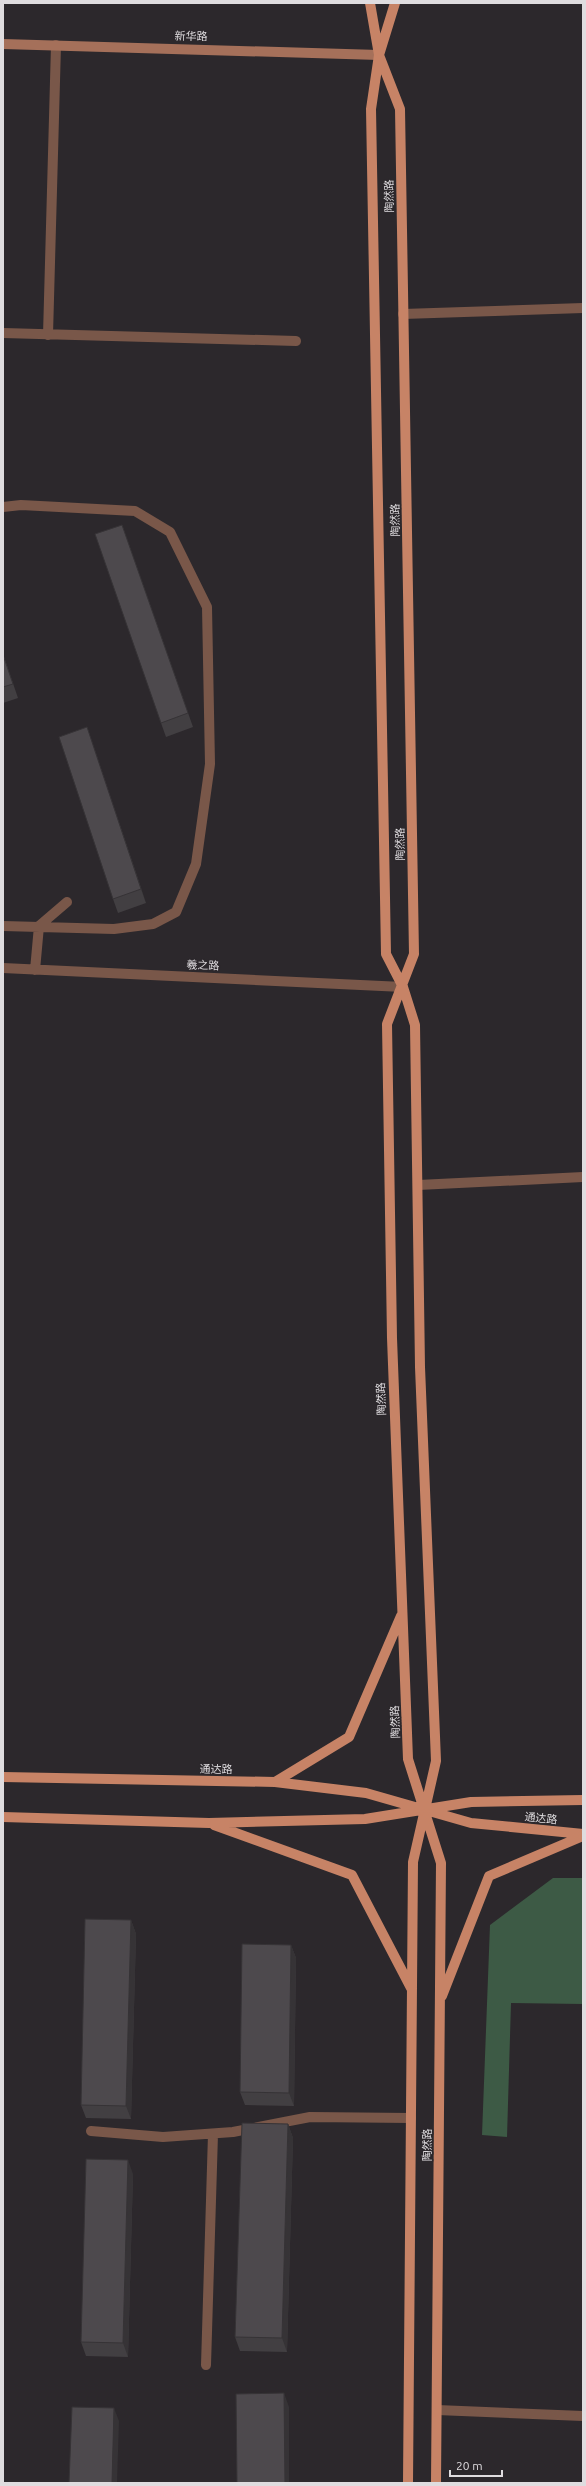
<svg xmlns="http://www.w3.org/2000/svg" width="586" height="2486" font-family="Ubuntu,'Noto Sans SC',sans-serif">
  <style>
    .green { fill: #3d5a45 }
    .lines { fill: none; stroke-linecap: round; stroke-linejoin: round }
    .lane { stroke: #795749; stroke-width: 10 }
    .street { stroke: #795749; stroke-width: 10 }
    .secondary { stroke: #a5705a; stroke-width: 10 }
    .primary { stroke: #c78366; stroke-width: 10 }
    .wall { fill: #423f42 }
    .shaded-wall { fill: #363336 }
    .building { fill: #4d494d; stroke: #363336 }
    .labels { text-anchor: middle; stroke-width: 3; stroke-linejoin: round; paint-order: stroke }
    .street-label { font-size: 11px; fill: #dfdcdf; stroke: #2c282c }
  </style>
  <rect width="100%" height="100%" fill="#2c282c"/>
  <path class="green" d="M553,1878H583V2004L511,2003L507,2137L482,2135L490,1925Z"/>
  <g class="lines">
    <path class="lane" d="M3,333L296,341
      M48,335L56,45"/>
    <path class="street" d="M403,314L583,308
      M3,507L21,505L135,511L170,532L207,607L210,764L196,864L176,912L153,924L114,929L3,926
      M3,968L403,987
      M35,970L39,926L67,902
      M418,1185L583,1177
      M91,2131L163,2137L233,2132L310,2117L411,2118
      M206,2365L213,2134
      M437,2410L583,2416"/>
    <path class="secondary" d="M3,44L379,55"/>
    <path class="primary" d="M370,3L379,55L400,109L414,954L387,1024L392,1338L408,1759L441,1863L436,2483
      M395,3L379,55L371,109L386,954L403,987L415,1025L420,1367L436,1761L413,1862L408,2483
      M3,1777L275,1782L366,1793L471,1823L583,1834
      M275,1782L349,1737L401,1616
      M3,1817L209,1823L365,1819L471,1802L583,1800
      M214,1825L352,1875L411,1988
      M442,1996L489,1876L583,1836"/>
  </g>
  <path class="wall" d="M122,525L193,727L166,737L161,723Z
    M3,654L18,698L3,703Z
    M87,727L146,903L118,913L113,899Z
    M131,1920L136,1934L131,2119L86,2118L81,2105Z
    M291,1945L296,1958L294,2106L245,2105L240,2092Z
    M288,2124L293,2138L287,2352L240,2351L235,2337Z
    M133,2174L128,2357L86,2356L81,2342Z"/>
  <path class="shaded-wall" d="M87,727L92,741L146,903L141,889Z
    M131,1920L136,1934L131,2119L126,2106Z
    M291,1945L296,1958L294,2106L289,2093Z
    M288,2124L293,2138L287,2352L282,2338Z
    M128,2160L133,2174L128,2357L123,2343Z
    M284,2393L289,2407V2483H285Z
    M114,2408L119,2421L117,2483H112Z"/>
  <path class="building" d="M122,525L188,713L161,723L95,534Z
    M3,655L13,684L3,687Z
    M87,727L141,889L113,899L59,737Z
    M85,1919L131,1920L126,2106L81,2105Z
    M242,1944L291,1945L289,2093L240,2092Z
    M242,2123L288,2124L282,2338L235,2337Z
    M86,2159L128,2160L123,2343L81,2342Z
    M284,2393L285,2483H237L236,2394Z
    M72,2407L114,2408L112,2483H69Z"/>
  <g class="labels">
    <g class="street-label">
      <text transform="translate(191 36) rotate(1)" y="4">新华路</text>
      <text transform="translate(389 196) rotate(-91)" y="4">陶然路</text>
      <text transform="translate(395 520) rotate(-91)" y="4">陶然路</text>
      <text transform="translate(400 844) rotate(-91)" y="4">陶然路</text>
      <text transform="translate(203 965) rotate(2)" y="4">羲之路</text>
      <text transform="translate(381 1399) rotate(-92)" y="4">陶然路</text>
      <text transform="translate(395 1722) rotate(-92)" y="4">陶然路</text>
      <text transform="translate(216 1769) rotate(1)" y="4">通达路</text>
      <text transform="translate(541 1818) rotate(6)" y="4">通达路</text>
      <text transform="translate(427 2145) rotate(-90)" y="4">陶然路</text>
    </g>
  </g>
  <rect width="586" height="2486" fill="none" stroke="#dfdcdf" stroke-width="8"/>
  <path d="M450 2470v6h52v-6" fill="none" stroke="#dfdcdf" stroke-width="2"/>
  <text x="456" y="2470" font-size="12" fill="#dfdcdf" stroke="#2c282c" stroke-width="3" paint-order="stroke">20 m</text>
</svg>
